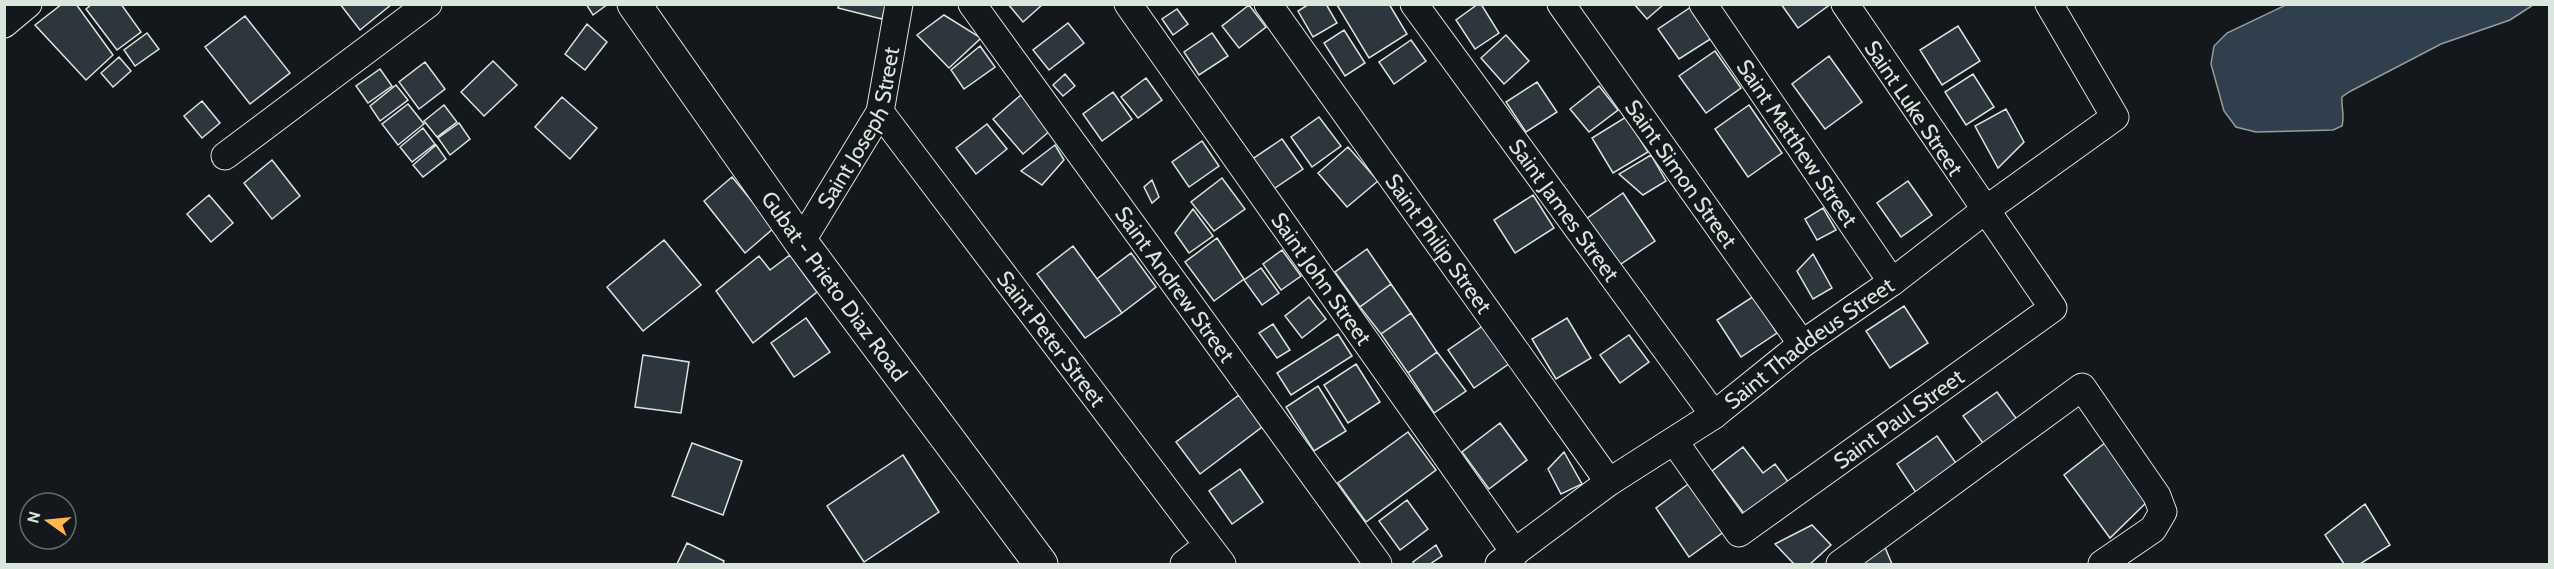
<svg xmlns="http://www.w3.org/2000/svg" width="2554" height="569" font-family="Cabin,sans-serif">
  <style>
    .water { fill: #2f3f4d; stroke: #939e99; stroke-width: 1.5 }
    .building { fill: #2c363c; stroke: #d8e6dc; stroke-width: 1.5 }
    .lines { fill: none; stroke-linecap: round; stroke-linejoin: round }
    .minor-casing { stroke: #d8e6dc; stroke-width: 29 }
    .secondary-casing { stroke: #d8e6dc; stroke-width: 35 }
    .minor { stroke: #14181c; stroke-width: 27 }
    .secondary { stroke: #14181c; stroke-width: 33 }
    .labels { text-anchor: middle; stroke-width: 4.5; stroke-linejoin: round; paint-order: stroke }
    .street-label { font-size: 22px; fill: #d8e6dc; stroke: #14181c }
  </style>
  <rect width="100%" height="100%" fill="#14181c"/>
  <path class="water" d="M2288,4H2533V5L2510,20L2441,44L2349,92L2342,97C2341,108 2345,115 2342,126L2333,130L2256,132L2236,127L2224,111L2211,64L2214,46L2227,33Z"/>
  <path class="building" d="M62,4H76L113,55L86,80L35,25Z
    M92,4H121L141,32L117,50L86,9Z
    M340,4H392L360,30Z
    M586,4H608L593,15Z
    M839,4H886L882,19L838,8Z
    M1008,4H1043L1023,22Z
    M1309,4H1326L1337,23L1313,37L1298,11Z
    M1389,4L1407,34L1369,58L1337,5Z
    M1478,4H1481L1499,33L1475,49L1456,20Z
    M1634,4H1664L1647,19Z
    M1781,4H1827L1828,6L1798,28Z
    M1249,5L1266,27L1239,48L1222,26Z
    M1691,7L1712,38L1679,59L1658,29Z
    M1177,9L1188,24L1173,35L1162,19Z
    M944,15L981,38L949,68L917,35Z
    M245,16L290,73L250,104L205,47Z
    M1068,23L1084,43L1049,70L1033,50Z
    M587,24L607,42L585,70L565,54Z
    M1958,26L1980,61L1942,85L1920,50Z
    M1344,30L1365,63L1345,76L1324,43Z
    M147,33L159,49L135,66L124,50Z
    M1212,33L1228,56L1199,75L1184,52Z
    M1506,35L1529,61L1504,84L1481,58Z
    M1411,40L1426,61L1394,84L1379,62Z
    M980,46L995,67L964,89L951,70Z
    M1715,51L1741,88L1706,113L1679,76Z
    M1829,56L1862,102L1825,129L1792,84Z
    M119,57L131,71L113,87L101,73Z
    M493,61L517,85L484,116L461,92Z
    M425,62L445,89L419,109L399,82Z
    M380,69L392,86L368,103L356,86Z
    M1065,74L1075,86L1063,96L1053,85Z
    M1973,74L1994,107L1966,125L1945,92Z
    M1146,78L1162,100L1138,118L1121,97Z
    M1537,82L1557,112L1526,132L1506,102Z
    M396,85L408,100L380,121L370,106Z
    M1599,86L1618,110L1589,132L1570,109Z
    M1113,92L1132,119L1102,141L1083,114Z
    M1021,95L1051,130L1023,154L993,119Z
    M562,97L597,128L570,159L535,127Z
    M202,101L220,123L202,138L184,116Z
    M408,104L424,124L398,145L382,124Z
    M444,105L457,122L437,137L424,121Z
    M1749,105L1782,153L1748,177L1715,129Z
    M2006,109L2024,142L1998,168L1975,126Z
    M1319,117L1341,146L1312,167L1291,137Z
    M1626,117L1648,152L1613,173L1592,138Z
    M459,123L470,139L450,155L438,138Z
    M987,124L1007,149L976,174L956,148Z
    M423,128L435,144L412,162L400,147Z
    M1282,139L1303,169L1272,190L1251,160Z
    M1202,141L1219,166L1189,187L1172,162Z
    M436,145L446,159L423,177L413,165Z
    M1055,145L1064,160L1042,185L1021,171Z
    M1348,147L1378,181L1347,207L1318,173Z
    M1651,155L1666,181L1643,195L1619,174Z
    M272,160L300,196L272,219L244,183Z
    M732,177L774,228L745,253L704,201Z
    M1222,178L1245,209L1214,231L1191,202Z
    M1152,180L1159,197L1152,203L1144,187Z
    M1908,181L1932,215L1901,237L1877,203Z
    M1623,193L1655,241L1618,266L1586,219Z
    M209,195L233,223L211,242L187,214Z
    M1533,195L1554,228L1515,253L1494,220Z
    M1823,208L1836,230L1817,240L1805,219Z
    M1193,209L1213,236L1189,253L1175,233Z
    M1217,238L1244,279L1214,301L1185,262Z
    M664,240L701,285L643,331L607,287Z
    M1073,246L1122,313L1085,338L1037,274Z
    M1367,249L1391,284L1360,307L1335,272Z
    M1282,250L1301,276L1281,290L1263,264Z
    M1131,253L1156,287L1122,313L1097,279Z
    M1813,254L1832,288L1813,299L1797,271Z
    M790,255L817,292L753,343L716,291L759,256L770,270Z
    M1261,268L1279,293L1262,305L1244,280Z
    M1391,284L1411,313L1381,334L1360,307Z
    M1754,296L1777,333L1741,357L1717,320Z
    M1309,297L1326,319L1302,338L1285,316Z
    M1904,306L1928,343L1890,368L1866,331Z
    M1411,313L1437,352L1408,373L1381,334Z
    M806,318L830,352L794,377L771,343Z
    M1567,318L1591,358L1556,379L1532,339Z
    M1487,323L1513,361L1474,388L1448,350Z
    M1273,324L1290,350L1277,358L1259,333Z
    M1338,334L1352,356L1291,395L1277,373Z
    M1629,335L1649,362L1620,383L1600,355Z
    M1437,352L1466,391L1434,413L1408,373Z
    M643,355L689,362L681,413L635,407Z
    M1356,364L1380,402L1348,423L1324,385Z
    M1318,386L1346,431L1314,451L1286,407Z
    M1997,392L2021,425L1988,450L1963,416Z
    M1239,395L1262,427L1200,474L1176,442Z
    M1500,423L1527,460L1489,489L1462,452Z
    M1408,432L1436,470L1366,522L1338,483Z
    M1937,436L1958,466L1917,494L1897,464Z
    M2110,439L2151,498L2110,538L2064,475Z
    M692,443L742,461L723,515L672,496Z
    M1743,447L1763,473L1775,464L1792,487L1749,520L1712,471Z
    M1564,452L1582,484L1561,494L1548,469Z
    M903,455L939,512L864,562L827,506Z
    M1240,469L1263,502L1232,524L1209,491Z
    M1691,482L1725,531L1689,557L1656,508Z
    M1407,500L1428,529L1400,550L1379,521Z
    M2365,504L2390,545L2360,564H2344L2325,535Z
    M1812,525L1831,545L1810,564H1794L1775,544Z
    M687,543L724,561L723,564H677Z
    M1436,545L1442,556L1430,564H1414L1413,562Z
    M1884,545L1892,564H1860Z"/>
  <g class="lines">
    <defs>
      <g id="minor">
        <path id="s1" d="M972,4L1378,564"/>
        <path id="s2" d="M1128,4L1515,553"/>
        <path id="s3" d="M1268,4L1609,482"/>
        <path id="s4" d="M1414,4L1714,415"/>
        <path id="s5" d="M1561,4L1802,344"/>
        <path id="s6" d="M1703,4L1892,282"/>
        <path d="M4,24L28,4"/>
        <path id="s7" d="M880,112L1222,564"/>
        <path d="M225,156L428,4"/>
        <path id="s8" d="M801,242L880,112L899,4"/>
        <path id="s9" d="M1674,441L1739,533L2053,308L1845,4"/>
        <path d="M1184,564L1207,546"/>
        <path id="s10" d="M1499,564L1609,482L1714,415L1802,344L1892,282L1984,211L2115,117L2049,4"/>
        <path d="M1840,564L2082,387L2157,496L2163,512L2153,529L2102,564"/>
      </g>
      <g id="secondary">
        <path id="s11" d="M634,4L801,242L1041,564"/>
      </g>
    </defs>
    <use href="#minor" class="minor-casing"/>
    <use href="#secondary" class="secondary-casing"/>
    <use href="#minor" class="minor"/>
    <use href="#secondary" class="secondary"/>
  </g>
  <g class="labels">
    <g class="street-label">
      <text transform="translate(1914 108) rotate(56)" y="8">Saint Luke Street</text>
      <text dy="8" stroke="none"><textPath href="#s8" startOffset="130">Saint Joseph Street</textPath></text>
      <text dy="8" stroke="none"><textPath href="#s6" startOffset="168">Saint Matthew Street</textPath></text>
      <text dy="8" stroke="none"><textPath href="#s5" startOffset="208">Saint Simon Street</textPath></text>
      <text dy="8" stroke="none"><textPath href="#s4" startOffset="255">Saint James Street</textPath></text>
      <text dy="8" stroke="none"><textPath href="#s3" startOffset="294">Saint Philip Street</textPath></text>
      <text dy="8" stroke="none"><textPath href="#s2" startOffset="336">Saint John Street</textPath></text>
      <text dy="8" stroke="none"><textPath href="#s1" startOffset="346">Saint Andrew Street</textPath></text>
      <text dy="8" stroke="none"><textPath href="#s11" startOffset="346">Gubat - Prieto Diaz Road</textPath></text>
      <text dy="8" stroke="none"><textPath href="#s7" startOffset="284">Saint Peter Street</textPath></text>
      <text dy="8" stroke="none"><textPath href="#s10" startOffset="381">Saint Thaddeus Street</textPath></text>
      <text dy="8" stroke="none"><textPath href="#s9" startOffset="309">Saint Paul Street</textPath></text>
    </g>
  </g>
  <rect width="2554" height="569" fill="none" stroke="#d8e6dc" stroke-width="12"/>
  <g transform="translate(48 521) rotate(285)"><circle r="28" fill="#14181c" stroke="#626a69" stroke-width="1.5"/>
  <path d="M0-4.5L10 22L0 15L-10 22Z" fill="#ffb74d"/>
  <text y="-9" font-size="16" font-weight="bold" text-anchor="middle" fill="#d8e6dc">N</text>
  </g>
</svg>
